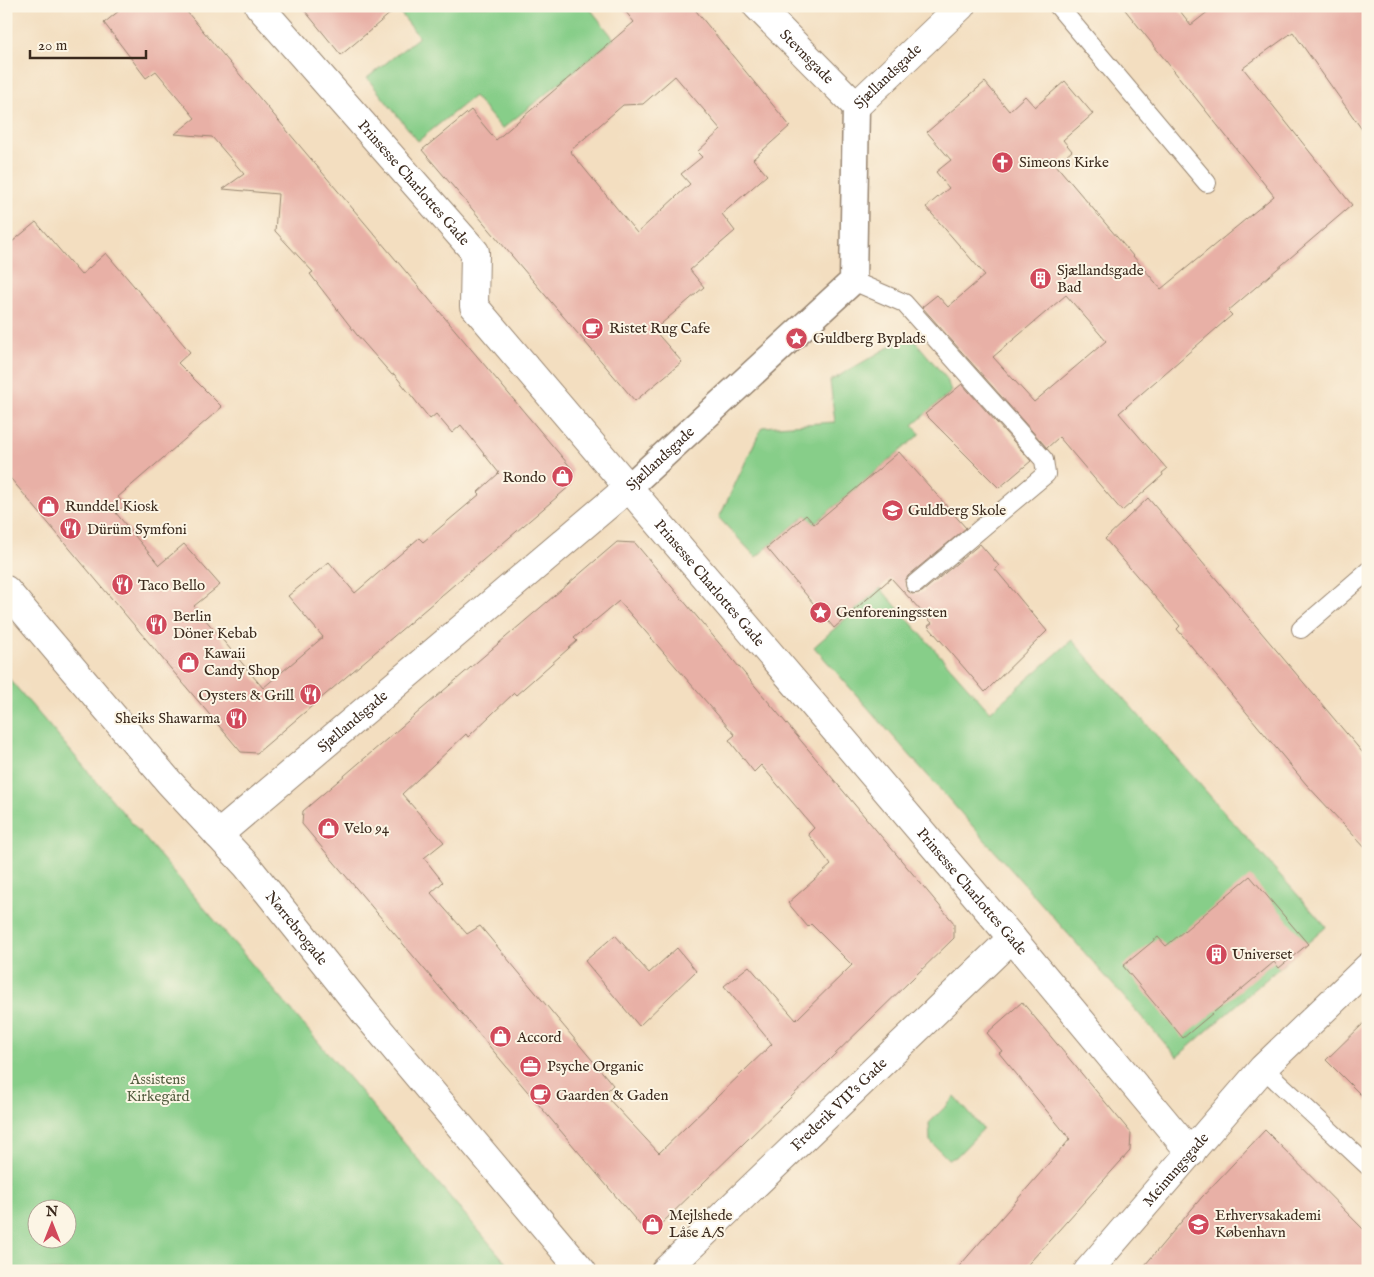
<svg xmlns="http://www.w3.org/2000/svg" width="1374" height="1277" font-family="'IM FELL English',serif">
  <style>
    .green { fill: #87ce89; stroke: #617c54; fill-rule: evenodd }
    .building { fill: #e8b0a6; fill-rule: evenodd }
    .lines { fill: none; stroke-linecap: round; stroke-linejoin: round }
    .service-casing { stroke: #97846f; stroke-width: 20 }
    .pedestrian-casing { stroke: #97846f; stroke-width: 29 }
    .minor-casing { stroke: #97846f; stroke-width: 30 }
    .tertiary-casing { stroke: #97846f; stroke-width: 30 }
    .service { stroke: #fff; stroke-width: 18 }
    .pedestrian { stroke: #fff; stroke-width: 26 }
    .minor { stroke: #fff; stroke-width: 28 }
    .tertiary { stroke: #fff; stroke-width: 28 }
    .labels { text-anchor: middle; stroke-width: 4; stroke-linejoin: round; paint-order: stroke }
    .street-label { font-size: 15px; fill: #3b2a1e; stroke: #fcf5e5 }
    .poi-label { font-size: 15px; fill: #3b2a1e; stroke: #fcf5e5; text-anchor: start }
    .park-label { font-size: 15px; fill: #525b3e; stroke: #fcf5e5 }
  </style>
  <rect width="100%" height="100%" fill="#fcf5e5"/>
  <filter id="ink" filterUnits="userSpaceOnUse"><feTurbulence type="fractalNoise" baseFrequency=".02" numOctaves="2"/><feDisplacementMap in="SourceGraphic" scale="10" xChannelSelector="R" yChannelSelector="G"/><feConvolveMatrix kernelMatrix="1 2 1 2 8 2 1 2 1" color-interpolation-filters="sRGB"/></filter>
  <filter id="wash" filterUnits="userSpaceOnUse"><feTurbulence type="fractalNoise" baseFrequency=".0096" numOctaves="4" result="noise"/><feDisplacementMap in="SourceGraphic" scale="20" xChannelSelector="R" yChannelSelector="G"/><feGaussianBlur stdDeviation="1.12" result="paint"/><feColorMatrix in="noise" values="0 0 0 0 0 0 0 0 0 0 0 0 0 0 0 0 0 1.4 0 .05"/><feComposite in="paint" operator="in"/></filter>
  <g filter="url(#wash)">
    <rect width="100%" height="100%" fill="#f3dec0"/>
    <path class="green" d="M395,6H588L614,39L502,129L474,96L418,141L367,78L419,37Z
      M910,335L947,379L951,392L913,425L920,434L814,524L806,515L756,557L719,518L762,427L835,422L830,381Z
      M880,588L990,712L1072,640L1326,927L1177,1057L814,647Z
      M6,675L513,1271H6ZM38,1210H68V1240H38Z
      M955,1097L983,1129L956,1157L948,1159L930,1141L929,1123Z"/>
    <g id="blocks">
      <path class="building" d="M125,6H182L573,470L571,485L257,753L241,752L6,473V247L36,222L81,275L106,253L190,352L178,363L222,407L118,497L125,505L116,513L159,565L184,544L220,585L194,606L263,688L323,637L288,596L329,562L355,593L419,538L423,542L480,494L478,492L499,473L461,425L452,433L436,414L430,419L394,374L392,375L357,335L310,274L313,272L275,231L278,194L223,189L244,174L212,137L175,134L195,118L156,71L146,78L104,23Z
        M301,6H399L341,55Z
        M621,6H692L790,126L753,159L767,175L722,214L735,231L690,270L704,287L654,330L682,362L635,401L422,150L471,110L496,140L634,22ZM675,76L721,130L697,152L702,157L681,174L690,184L637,233L570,151L623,105L643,104Z
        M1122,6H1176L1191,25L1215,6H1368V138L1293,32L1243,68L1352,205L1228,311L1232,315L1119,413L1167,469L1162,473L1163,475L1122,511L1059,437L1047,448L922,307L937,295L948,307L985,275L926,207L949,188L936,172L951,160L927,132L985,82L1009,111L1025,96L1035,107L1065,81L1093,114L1063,140L1072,151L1056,165L1161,289L1274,196ZM1066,295L1106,341L1034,402L993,357Z
        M962,384L1031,461L999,488L925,414Z
        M899,452L966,528L908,576L905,581L907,590L912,594L922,592L980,544L999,566L995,569L1047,631L985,692L928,626L932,623L891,578L834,628L767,548L806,515L814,524Z
        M1148,498L1368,759V851L1306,784L1177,629L1180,626L1105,539Z
        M617,542L635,543L954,923V938L659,1226L640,1225L302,824L303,811ZM619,601L735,735L729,740L754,772L761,765L814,828L808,834L831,865L788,903L808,927L811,924L852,965L796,1020L749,966L724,986L772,1044L659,1153L604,1094L613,1085L480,926L467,934L431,893L443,882L424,858L444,842L402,794L466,734L468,737L514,693L516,695L577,641L574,638Z
        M1250,876L1308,944L1279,968L1274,962L1183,1038L1123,966L1158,937L1166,946Z
        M615,935L649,973L677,948L696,971L639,1026L585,961Z
        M1022,1002L1131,1133L1130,1151L1022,1271H955L1070,1139L999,1053L1002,1051L987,1033Z
        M1368,1019V1102L1326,1060Z
        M1265,1130L1368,1234V1271H1140L1202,1197Z"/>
    </g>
  </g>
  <g filter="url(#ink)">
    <use href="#blocks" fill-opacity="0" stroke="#97846f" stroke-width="1"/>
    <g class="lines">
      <defs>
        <path id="service" d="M1058,6L1207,183
          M853,281L904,303L1044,460L1046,474L915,584
          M1301,629L1368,571
          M1263,1068L1368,1166"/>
        <g id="pedestrian">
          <path id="s1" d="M629,487L853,281L856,106"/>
        </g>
        <g id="minor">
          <path id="s2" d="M259,6L475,252L474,306L1012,938L1191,1153"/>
          <path id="s3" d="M757,6L856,106L961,6"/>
          <path id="s4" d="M218,835L629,487"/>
          <path id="s5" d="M665,1271L1012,938"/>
          <path id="s6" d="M1088,1271L1263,1068L1368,967"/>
        </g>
        <g id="tertiary">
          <path id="s7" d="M6,590L169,782L247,866L365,1013L582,1271"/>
        </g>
      </defs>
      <use href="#service" class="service-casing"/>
      <use href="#pedestrian" class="pedestrian-casing"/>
      <use href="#minor" class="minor-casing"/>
      <use href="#tertiary" class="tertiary-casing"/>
      <use href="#service" class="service"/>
      <use href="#pedestrian" class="pedestrian"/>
      <use href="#minor" class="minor"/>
      <use href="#tertiary" class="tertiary"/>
    </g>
  </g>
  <defs>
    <symbol id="church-disc" viewBox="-11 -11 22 22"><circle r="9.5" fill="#d1495b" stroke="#fcf5e5"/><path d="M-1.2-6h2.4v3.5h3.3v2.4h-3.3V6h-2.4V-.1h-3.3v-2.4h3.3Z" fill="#fff"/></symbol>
    <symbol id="building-disc" viewBox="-11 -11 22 22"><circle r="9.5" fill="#d1495b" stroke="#fcf5e5"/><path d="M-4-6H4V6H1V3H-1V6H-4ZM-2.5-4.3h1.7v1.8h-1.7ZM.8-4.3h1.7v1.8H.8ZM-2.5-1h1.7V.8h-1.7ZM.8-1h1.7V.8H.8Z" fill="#fff"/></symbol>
    <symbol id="cafe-disc" viewBox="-11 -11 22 22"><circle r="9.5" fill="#d1495b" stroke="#fcf5e5"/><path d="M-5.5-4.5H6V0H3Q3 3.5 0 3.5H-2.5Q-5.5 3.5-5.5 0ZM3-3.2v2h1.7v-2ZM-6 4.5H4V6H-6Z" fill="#fff"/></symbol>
    <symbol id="sight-disc" viewBox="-11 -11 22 22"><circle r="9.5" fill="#d1495b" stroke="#fcf5e5"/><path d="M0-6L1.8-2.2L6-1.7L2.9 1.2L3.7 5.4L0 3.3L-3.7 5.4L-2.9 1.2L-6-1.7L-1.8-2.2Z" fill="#fff"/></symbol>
    <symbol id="shop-disc" viewBox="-11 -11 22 22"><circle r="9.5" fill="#d1495b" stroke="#fcf5e5"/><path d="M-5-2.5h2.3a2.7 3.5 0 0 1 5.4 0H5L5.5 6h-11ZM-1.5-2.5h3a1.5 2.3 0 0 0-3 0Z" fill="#fff"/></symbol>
    <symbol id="school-disc" viewBox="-11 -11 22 22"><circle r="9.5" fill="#d1495b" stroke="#fcf5e5"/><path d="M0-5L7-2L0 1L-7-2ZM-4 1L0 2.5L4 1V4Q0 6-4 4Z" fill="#fff"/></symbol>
    <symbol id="restaurant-disc" viewBox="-11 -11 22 22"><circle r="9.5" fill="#d1495b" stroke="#fcf5e5"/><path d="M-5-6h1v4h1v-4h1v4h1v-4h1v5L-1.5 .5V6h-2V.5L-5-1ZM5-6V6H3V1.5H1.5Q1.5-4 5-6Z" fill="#fff"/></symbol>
    <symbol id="office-disc" viewBox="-11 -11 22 22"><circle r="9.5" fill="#d1495b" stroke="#fcf5e5"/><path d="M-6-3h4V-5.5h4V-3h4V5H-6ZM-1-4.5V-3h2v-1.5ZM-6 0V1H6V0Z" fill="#fff"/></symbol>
  </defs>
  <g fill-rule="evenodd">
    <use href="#church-disc" x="990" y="150" width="25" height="25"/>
    <use href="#building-disc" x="1028" y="266" width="25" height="25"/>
    <use href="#cafe-disc" x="580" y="316" width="25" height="25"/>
    <use href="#sight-disc" x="784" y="326" width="25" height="25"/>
    <use href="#shop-disc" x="550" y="464" width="25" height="25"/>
    <use href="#shop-disc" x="36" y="494" width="25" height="25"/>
    <use href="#school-disc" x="880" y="498" width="25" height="25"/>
    <use href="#restaurant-disc" x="58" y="516" width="25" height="25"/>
    <use href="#restaurant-disc" x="110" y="572" width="25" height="25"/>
    <use href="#sight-disc" x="808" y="600" width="25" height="25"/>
    <use href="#restaurant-disc" x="144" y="612" width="25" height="25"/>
    <use href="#shop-disc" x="176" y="650" width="25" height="25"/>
    <use href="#restaurant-disc" x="298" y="682" width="25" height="25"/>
    <use href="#restaurant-disc" x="224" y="706" width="25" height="25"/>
    <use href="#shop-disc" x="316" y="816" width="25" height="25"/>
    <use href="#building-disc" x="1204" y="942" width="25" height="25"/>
    <use href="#shop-disc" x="488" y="1024" width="25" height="25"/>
    <use href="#office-disc" x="518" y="1054" width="25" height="25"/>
    <use href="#cafe-disc" x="528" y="1082" width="25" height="25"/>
    <use href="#shop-disc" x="640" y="1212" width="25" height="25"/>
    <use href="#school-disc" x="1186" y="1212" width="25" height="25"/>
  </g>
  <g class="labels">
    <g class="street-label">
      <text dy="5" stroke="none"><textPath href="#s3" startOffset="71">Stevnsgade</textPath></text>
      <text dy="5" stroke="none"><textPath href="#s3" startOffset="184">Sjællandsgade</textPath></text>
      <text dy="5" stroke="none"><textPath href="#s2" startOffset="235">Prinsesse Charlottes Gade</textPath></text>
      <text dy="5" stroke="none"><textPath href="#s1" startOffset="42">Sjællandsgade</textPath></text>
      <text dy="5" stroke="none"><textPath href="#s2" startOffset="745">Prinsesse Charlottes Gade</textPath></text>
      <text dy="5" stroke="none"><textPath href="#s4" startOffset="176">Sjællandsgade</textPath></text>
      <text dy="5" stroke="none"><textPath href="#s2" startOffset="1150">Prinsesse Charlottes Gade</textPath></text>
      <text dy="5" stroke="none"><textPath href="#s7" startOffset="446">Nørrebrogade</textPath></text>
      <text dy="5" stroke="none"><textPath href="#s5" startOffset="241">Frederik VII's Gade</textPath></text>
      <text dy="5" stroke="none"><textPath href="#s6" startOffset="134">Meinungsgade</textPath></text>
    </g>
    <g class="poi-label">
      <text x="1019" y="167">Simeons Kirke</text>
      <text x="1057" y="275">Sjællandsgade<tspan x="1057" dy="17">Bad</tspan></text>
      <text x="609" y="333">Ristet Rug Cafe</text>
      <text x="813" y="343">Guldberg Byplads</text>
      <text x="546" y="482" text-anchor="end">Rondo</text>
      <text x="65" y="511">Runddel Kiosk</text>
      <text x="908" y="515">Guldberg Skole</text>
      <text x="87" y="534">Dürüm Symfoni</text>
      <text x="138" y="590">Taco Bello</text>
      <text x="836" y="617">Genforeningssten</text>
      <text x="173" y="621">Berlin<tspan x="173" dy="17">Döner Kebab</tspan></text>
      <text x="204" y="658">Kawaii<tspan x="204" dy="17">Candy Shop</tspan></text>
      <text x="294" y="700" text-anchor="end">Oysters &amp; Grill</text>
      <text x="220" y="723" text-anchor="end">Sheiks Shawarma</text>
      <text x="344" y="833">Velo 94</text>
      <text x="1232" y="959">Universet</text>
      <text x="517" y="1042">Accord</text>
      <text x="547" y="1071">Psyche Organic</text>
      <text x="556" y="1100">Gaarden &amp; Gaden</text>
      <text x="669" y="1220">Mejlshede<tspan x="669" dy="17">Låse A/S</tspan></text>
      <text x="1215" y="1220">Erhvervsakademi<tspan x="1215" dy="17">København</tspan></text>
    </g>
    <g class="park-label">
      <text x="158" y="1084">Assistens<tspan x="158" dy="17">Kirkegård</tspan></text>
    </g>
  </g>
  <rect width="1374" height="1277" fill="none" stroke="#fcf5e5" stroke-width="25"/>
  <g transform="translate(52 1224)"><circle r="24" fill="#fcf5e5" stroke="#afa495"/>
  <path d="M0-4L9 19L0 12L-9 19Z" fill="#d1495b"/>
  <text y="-8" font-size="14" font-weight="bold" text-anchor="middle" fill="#3b2a1e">N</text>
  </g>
  <path d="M30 50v8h116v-8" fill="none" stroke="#3b2a1e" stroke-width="2.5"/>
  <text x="38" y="50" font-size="15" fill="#3b2a1e" stroke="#fcf5e5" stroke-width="4" paint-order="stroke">20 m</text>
</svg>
